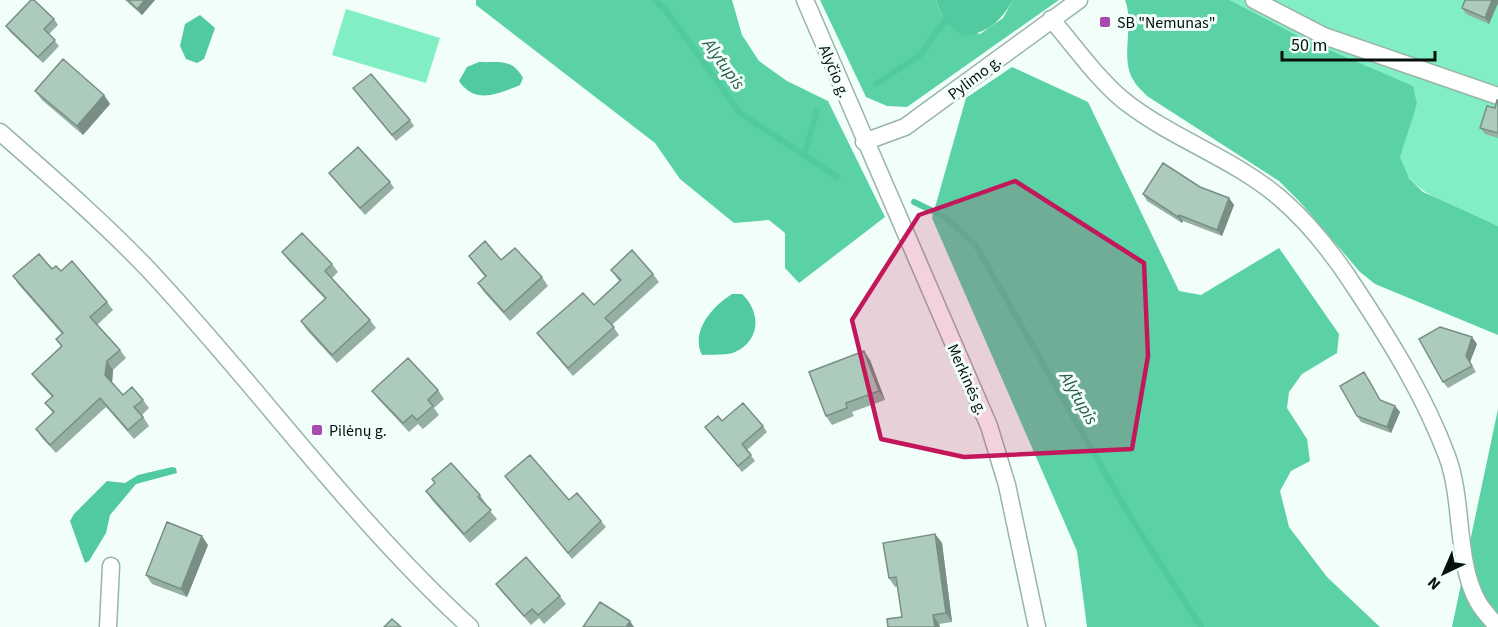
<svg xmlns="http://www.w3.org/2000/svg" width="1498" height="627" font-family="'Source Sans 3',sans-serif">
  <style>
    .green { fill: #81efc3 }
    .forest { fill: #5ad2a6 }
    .water { fill: #50ca9e }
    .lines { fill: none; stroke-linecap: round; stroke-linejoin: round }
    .stream { stroke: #50ca9e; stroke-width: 6 }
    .minor-casing { stroke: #98b5a8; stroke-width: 19 }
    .minor { stroke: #fff; stroke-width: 16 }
    .wall { fill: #95afa3 }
    .shaded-wall { fill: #798e84 }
    .building { fill: #adcbbd; stroke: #798e84; stroke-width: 1.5 }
    .marked { fill: #c2185b; fill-opacity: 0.2; stroke: #c2185b; stroke-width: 4.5; stroke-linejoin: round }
    .poi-dot { fill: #aa49b0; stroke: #f2fef9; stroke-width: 2 }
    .labels { text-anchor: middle; stroke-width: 6; stroke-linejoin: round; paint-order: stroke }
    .poi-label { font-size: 16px; fill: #06100c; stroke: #f2fef9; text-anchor: start }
    .street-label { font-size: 16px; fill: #06100c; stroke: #f2fef9 }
    .water-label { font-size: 18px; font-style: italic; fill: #285946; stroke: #f2fef9 }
  </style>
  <rect width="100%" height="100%" fill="#f2fef9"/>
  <path class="green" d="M1230,0H1498V226C1469,213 1404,194 1400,157C1400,146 1413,117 1417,104L1306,40Z
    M346,9L440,38L426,83L332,55Z"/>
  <path class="forest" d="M476,0H732L742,35L759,61L787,81L828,101L885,217L799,283L785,268V233L769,220L734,223L680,179L655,143L476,5Z
    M820,0H936L944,22L980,34L1003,18L1013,0H1059L907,107L887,106L866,97Z
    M1125,0H1230L1306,40L1413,86L1417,104L1400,157L1409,178L1423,192L1498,226V335L1375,284L1360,272L1300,202L1279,181L1147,96C1143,91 1137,87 1134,81C1119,59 1135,25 1125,0Z
    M1012,67L1088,102L1179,291L1201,295L1279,248L1339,334L1337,353L1302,374L1289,392L1287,408L1307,439L1310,461L1291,471L1280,491L1289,527L1327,577L1380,627H1087L1077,551L932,218L966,98Z
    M1498,409V627H1452Z"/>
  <path class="water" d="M936,0H1013C1001,21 988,33 964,36L944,22Z
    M200,15L215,28L204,59L197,63L186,59L180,46L185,24Z
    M479,62C500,63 512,58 523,78L520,85C498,94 475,105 459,81L467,67Z
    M732,294H742C761,312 761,340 735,352C726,356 712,354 702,355C690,331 713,306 732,294Z
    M172,467L176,468L177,473L136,484L110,515L106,533L89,561L85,563L70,521L74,514L107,481L125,483L138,475Z"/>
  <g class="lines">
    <path class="stream" d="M655,0L667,12L740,113L837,177
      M876,84L920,55L944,22
      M804,155L817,111
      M914,202L945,217L975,244L1128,513L1201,627"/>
    <defs>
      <path id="minor" d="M805,0L989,426L1007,485L1037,627
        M1254,0L1324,36L1498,96
        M1051,19C1073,44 1101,84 1127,103C1175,140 1235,159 1281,199C1309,223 1336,258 1356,289C1391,342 1425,397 1447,456C1464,501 1455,561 1478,602C1483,611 1491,619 1498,627
        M0,132C50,176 101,220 147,268C257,385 351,518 470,627
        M864,142L905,127L1079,0
        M108,627L111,566"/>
    </defs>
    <use href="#minor" class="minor-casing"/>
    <use href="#minor" class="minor"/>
  </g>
  <path class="wall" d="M125,0H155L142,15Z
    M1498,0V3L1489,24L1466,14L1462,8Z
    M54,19L58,25L49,34L59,46L43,63L10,32L6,26Z
    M353,88L410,120L414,126L396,141Z
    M35,91L104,95L110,104L83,135L42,100Z
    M1498,100V138L1485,134L1480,128L1495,108Z
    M329,173L390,182L394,188L365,215Z
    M1200,187L1229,198L1234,205L1222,236L1183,221L1182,223L1147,201L1143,194Z
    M282,252L332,264L338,272L332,278L370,320L376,328L337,363L306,329L301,321L325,299L288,260Z
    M469,256L501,260L542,277L548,286L510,321L484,292L478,283L485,277Z
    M52,269L61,271L107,302L113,310L97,325L120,350L126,358L113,370L112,382L123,395L143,400L149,408L142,415L149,426L134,439L106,407L56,453L42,438L36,429L53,413L45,403L52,397L38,382L32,374L61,346L56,339L62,334L19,285L13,276Z
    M611,270L653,274L659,282L612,325L619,335L573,376L543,341L537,333L594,305L619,281Z
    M1477,344L1470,362L1476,372L1448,388L1443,382Z
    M870,360L885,400L852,412L854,416L832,425L826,416Z
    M1369,379L1381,401L1395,406L1400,412L1391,433L1361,422L1357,416Z
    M438,390L444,399L434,408L439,415L423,429L418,424L409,432L379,400L372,391Z
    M722,421L763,426L767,432L747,450L755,461L742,472L705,427Z
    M505,476L569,500L601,521L606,527L572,559Z
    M432,479L480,495L486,504L485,505L497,519L470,543L432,500L426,491L435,483Z
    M935,534L942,543L952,622L939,624L940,627H888L902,617L898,586L895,587L889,578Z
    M208,545L187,597L152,584L146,575Z
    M496,584L560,596L566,604L544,624L539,618L531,625L502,592Z"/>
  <path class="shaded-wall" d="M145,0H155L142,15L137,9Z
    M1492,0H1498V3L1489,24L1485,18Z
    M104,95L110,104L83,135L77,126Z
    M1229,198L1234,205L1222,236L1217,230Z
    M1179,215L1183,221L1182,223L1178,217Z
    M1472,337L1477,344L1470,362L1476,372L1466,356Z
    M864,351L870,360L885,400L879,391Z
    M107,361L113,370L112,384L105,375Z
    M1395,406L1400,412L1391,433L1387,427Z
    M935,534L942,543L952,622L946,613Z
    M202,536L208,545L187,597L181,589Z
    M933,615L939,624L940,627H935Z
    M630,621L634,627H626Z"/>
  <path class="building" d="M31,0H34L54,19L44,29L55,40L38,57L6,26Z
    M128,0H145L137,9Z
    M1465,0H1492L1485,18L1462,8Z
    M63,59L104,95L77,126L35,91Z
    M371,74L410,120L392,135L353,88Z
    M1497,100H1498V133L1480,128L1487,106L1495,108Z
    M358,147L390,182L360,208L329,173Z
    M1163,163L1200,187L1229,198L1217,230L1179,215L1178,217L1143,194Z
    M302,233L332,264L325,271L370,320L332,355L301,321L326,298L282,252Z
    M485,241L501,260L515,248L542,277L504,312L478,283L486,276L469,256Z
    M632,250L653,274L605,318L614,327L568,368L537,333L583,293L594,305L621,280L611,270Z
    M39,254L52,269L56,266L61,271L72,261L107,302L90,317L120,350L107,361L105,375L123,395L132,387L143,400L134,407L143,417L128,430L100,398L50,445L36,429L54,412L45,403L53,396L32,374L62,346L56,339L63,333L13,276Z
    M1440,327L1472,337L1466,356L1472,366L1443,382L1419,339Z
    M864,351L879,391L846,403L847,408L826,416L809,372Z
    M408,358L438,390L428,400L433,406L417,420L412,415L403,423L372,391Z
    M1364,372L1380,400L1395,406L1387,427L1357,416L1340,386Z
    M743,403L763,426L742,444L751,455L738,466L705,427L718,416L722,421Z
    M530,455L569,500L577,493L601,521L568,553L505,476Z
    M451,463L480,495L478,497L491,510L464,534L426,491L435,483L432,479Z
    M167,522L202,536L181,589L146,575Z
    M935,534L946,613L933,615L935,627H888L887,619L902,617L896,577L889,578L883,543Z
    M526,557L560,596L538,615L532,609L524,616L496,584Z
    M600,602L630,621L626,627H583Z
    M392,619L401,627H384Z"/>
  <path class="marked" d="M1015,181L1144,263L1148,356L1132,449L964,457L881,439L852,320L919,215Z"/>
  <g class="poi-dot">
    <rect x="1099" y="16" width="12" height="12" rx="3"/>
    <rect x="311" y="424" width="12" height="12" rx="3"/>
  </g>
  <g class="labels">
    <g class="poi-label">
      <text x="1117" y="28">SB "Nemunas"</text>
      <text x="329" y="436">Pilėnų g.</text>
    </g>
    <g class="street-label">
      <text transform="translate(835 71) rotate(67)" y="6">Alyčio g.</text>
      <text transform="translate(974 77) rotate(-37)" y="6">Pylimo g.</text>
      <text transform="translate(968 379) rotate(66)" y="6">Merkinės g.</text>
    </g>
    <g class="water-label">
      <text transform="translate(724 64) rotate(54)" y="6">Alytupis</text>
      <text transform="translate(1079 398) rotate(60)" y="6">Alytupis</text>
    </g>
  </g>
  <g transform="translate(1444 573) rotate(224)" stroke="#f2fef9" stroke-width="4.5" paint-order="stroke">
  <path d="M0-4.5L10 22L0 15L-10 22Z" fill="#06100c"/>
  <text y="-9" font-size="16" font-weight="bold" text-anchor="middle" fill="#06100c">N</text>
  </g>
  <path d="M1282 51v9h153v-9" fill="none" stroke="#06100c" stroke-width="3"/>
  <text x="1291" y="51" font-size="18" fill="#06100c" stroke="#f2fef9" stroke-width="4.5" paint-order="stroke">50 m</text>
</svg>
